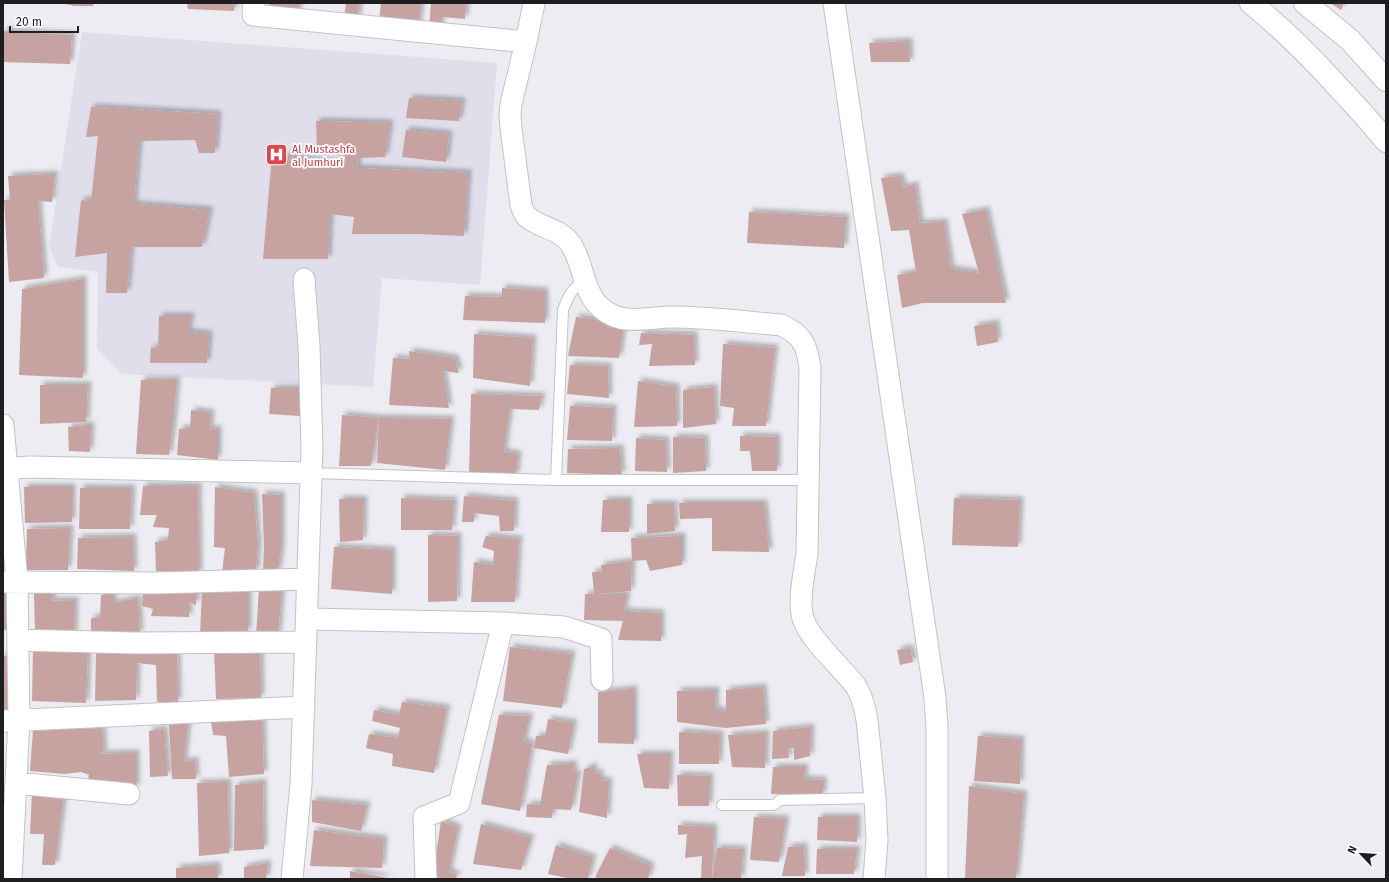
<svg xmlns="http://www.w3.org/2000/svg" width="1389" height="882" font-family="'Fira Sans',sans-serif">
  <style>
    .built { fill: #dfdeea }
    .building { fill: #c6a3a1; filter: url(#shadow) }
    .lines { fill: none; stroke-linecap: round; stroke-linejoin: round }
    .service-casing { stroke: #c2c2c7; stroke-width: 12 }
    .minor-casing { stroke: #c2c2c7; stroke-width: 23 }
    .primary-casing { stroke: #c2c2c7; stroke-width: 24 }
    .service { stroke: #fff; stroke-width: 10 }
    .minor { stroke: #fff; stroke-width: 21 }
    .primary { stroke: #fff; stroke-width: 22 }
    .labels { text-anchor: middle; stroke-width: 3.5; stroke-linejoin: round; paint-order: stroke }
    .health-label { font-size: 11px; fill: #be3a42; stroke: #fff; text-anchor: start }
  </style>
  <defs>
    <filter id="shadow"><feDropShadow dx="3.5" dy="-3.5" stdDeviation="2" flood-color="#0004"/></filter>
  </defs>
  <rect width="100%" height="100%" fill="#edecf2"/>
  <path class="built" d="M82,32L497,63L480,285L382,278L373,387L122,374L97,349L98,272L58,267L49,247Z"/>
  <path class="building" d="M61,3H93V6H74Z
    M187,3H235L234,11L188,9Z
    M269,3H300L297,15L268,12Z
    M346,3H359L358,19L344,18Z
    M381,3H421L418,28L379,22Z
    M431,3H466L465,19L442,17L440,30L429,28Z
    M1330,3H1344L1341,10Z
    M3,31L72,35L70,64L3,62Z
    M909,41L910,62H871L869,43Z
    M409,98L462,101L459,121L406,118Z
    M91,107L218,114L215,153H199L195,140L139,141L134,204L210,210L202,247H131L127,293H106L107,253L75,257L81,200L91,201L98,136L86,137Z
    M316,121L390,123L385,157L358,158L357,168L468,173L464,236L418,234H352L354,217L330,214L328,259H263L272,155L346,165L345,156L317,152Z
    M406,130L449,134L446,162L402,157Z
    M55,174L52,202L38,201L44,278L9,282L4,200H10L8,176Z
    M900,176L903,187L915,185L920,223L944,222L951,269L979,273L962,214L986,210L1006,303H922L902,308L897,275L916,272L909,230L891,231L881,178Z
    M749,212L846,217L844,248L747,243Z
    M83,279V378L19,375L22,289Z
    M502,288L545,291V323L463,320L465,296L502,297Z
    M159,316H191L188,332L209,334L207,363H150L151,347L158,349Z
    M576,317L624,324L619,358L568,356Z
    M996,323L998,342L977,346L974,326Z
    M641,333L694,335L695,365L649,366L652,344L639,345Z
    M474,334L533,338L530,386L473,378Z
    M723,344L775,348L766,426H732L734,408L720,406Z
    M409,351L455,358L459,373L443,371L449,408L389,405L393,358L410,359Z
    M570,365L608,366L609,398L567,394Z
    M141,380H177L173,425L169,455L136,454Z
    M638,381L676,387L677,426L634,427Z
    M40,385H88L86,422L40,424Z
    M714,387L716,424L683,428V390Z
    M271,388H303L300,416L269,414Z
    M471,394L542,396L539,410L510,409L504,452L518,454L516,476L469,474Z
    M570,406L613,408L612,441L567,440Z
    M191,410L211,413L210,430L218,428V460L177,455L179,429L190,428Z
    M342,415L379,418L371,466H339Z
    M379,418L451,419L445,470L377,463Z
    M91,425L90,452L69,451L68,427Z
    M740,436L777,437V471H752L750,451H740Z
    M673,437L705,438L706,471L673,473Z
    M636,438L666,440L667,472L635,471Z
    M620,448L622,475L567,473L568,449Z
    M143,486H198L199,574L156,571L155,542L168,540L169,528L153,527L157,515H140Z
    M24,487H72V522L25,523Z
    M215,487L254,493L258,546L256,572L222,573L225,548L214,547Z
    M80,488H132L130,529H79Z
    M262,494L281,495V546L278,572L263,571L264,546Z
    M464,496L515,501L514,531H500L499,516L474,513V522H462Z
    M401,498L454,500L452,530H401Z
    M954,498L1020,500L1018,547L952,545Z
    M339,499H364L363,540L340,542Z
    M603,500H629V532H601Z
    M679,503H764L769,552L712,551V518L680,519Z
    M647,504H674L675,531L647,534Z
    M70,528L68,570H26L27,529Z
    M428,535L458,536L457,601L428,602Z
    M486,536L519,539L515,602H471L474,562L493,565L494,551L482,547Z
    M682,536V565L650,571L646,560L632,561L631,591L598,594H627L624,611L661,613V641L618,640L623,621L584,620L585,594H594L592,572H602L601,565L632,561L631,538Z
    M133,537L134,571L77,569L78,538Z
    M334,547L392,550V594L331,589Z
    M282,587L278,635H256L259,589Z
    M197,589L196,605L189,602V617L151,616L153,609L142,606L143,591Z
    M202,590L248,591V632L200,636Z
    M3,592H10L11,630H3Z
    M53,592L52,601L75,600L74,635L35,632L34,593Z
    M113,593V603L138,598L140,634L91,633V618L100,617L101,595Z
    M510,647L572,654L562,708L503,701Z
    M260,648L261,698L216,699L214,650Z
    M910,648L913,662L900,665L897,650Z
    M33,650H88L86,703L32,701Z
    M177,650L178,702H157L156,665L137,663L136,700L95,701L96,652Z
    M8,655L11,709L3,712V656Z
    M763,687L766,724L726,728L677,722V691L716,690L715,709L726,712V690Z
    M634,689V744L598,743V692Z
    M402,702L447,708L434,773L392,766L393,754L366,748L369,734L398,738L400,728L372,721L374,710L399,715Z
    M499,715L530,716L524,741L532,744L520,811L481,804Z
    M262,716L264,774L229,777L226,736L213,735L211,721Z
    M548,719L574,723L568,754L534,748L536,736H545Z
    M188,723L184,762L195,760L196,779H172L169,725Z
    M811,727L810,756L794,760V748H788L789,758L772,759L773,731Z
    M102,728L104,752L99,754L136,753V788H86L89,775L81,772L64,774L30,771L33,730Z
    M164,729L168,776L150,777L149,731Z
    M679,732L720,734L719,764H679Z
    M766,733L765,768L732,767L728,735Z
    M978,736L1021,739L1020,784L974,781Z
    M637,754H670L669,789L644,788Z
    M574,764L573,772L578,774L571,810L553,809L552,818L526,817L527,804L540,805L547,765Z
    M594,766V774L600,772V780L609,781L607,818L579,812L584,769Z
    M773,767H805L804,779L823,780V795L771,794Z
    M677,775L710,776L709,806H678Z
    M228,782L229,853L199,856L197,783Z
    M263,782L264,849L234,851L235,785Z
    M969,786L1024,794L1016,879H965Z
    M32,791L64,794L55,865H42L44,834H30Z
    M3,795H6L3,833Z
    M312,800L367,805L361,831L312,822Z
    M754,817L786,819L779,862L750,860Z
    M818,817H857V842L817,840Z
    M441,821L458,828L449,872L457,875L456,879H434L435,861Z
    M481,824L531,838L521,870L473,864Z
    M678,825L714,827L712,879H701L702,856L685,858L687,834L678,835Z
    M314,830L384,839L382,868L310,866Z
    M556,845L593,858L588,879H572L548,874Z
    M804,846L805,876H782L788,847Z
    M610,848L651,866L648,879H601L595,877Z
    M717,848L743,849L741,879H712Z
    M817,849H857L854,874H816Z
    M268,863L266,879H244V867Z
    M217,865L218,879H176V868Z
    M350,871L388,878V879H350Z"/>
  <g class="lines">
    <defs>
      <path id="service" d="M311,473L556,480H808
        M556,480L563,310C568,297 572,287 585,281
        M722,805H774L780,800L875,798"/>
      <path id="minor" d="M254,3L253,15L526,42
        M534,3L526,42L511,104L510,115L511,128L521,205C522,208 524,213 526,216C539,228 559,228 570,243C583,260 582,289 599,306C604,311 613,316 620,318C636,322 655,317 672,317C708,317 744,322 781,325C802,334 807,345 810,368L807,554C804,574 799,595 802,615C806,636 841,667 855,685C862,695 865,708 867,720L875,798L877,840L874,879
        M834,3L935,698L937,727V879
        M3,425L17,581L19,721L11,879
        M3,469L30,467L311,473
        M4,582L156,583L308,579
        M307,619L503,623L459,803L424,817L426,879
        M503,623L564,627L601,639L602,680
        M18,640L136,643L306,642
        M3,721L304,707
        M16,783L129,794
        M292,879L301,784L312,448L309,346L304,279"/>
      <path id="primary" d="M1251,3C1283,29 1312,58 1339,88C1355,105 1371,122 1386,141
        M1305,3L1350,40L1386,80"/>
    </defs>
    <use href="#service" class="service-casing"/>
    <use href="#minor" class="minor-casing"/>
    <use href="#primary" class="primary-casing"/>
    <use href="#service" class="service"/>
    <use href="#minor" class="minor"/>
    <use href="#primary" class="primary"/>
  </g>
  <defs>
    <symbol id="hospital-square" viewBox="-11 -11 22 22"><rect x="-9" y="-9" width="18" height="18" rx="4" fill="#e0444e" stroke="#fff"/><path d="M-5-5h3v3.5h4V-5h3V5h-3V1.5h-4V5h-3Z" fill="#fff"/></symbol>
  </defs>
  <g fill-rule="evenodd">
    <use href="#hospital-square" x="264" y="142" width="25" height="25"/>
  </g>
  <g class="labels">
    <g class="health-label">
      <text x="292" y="153">Al Mustashfa<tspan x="292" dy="13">al Jumhuri</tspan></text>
    </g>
  </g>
  <rect width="1389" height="882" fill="none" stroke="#1e1d1f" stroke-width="8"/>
  <g transform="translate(1361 854) rotate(295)" stroke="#ffffff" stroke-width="3" paint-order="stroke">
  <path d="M0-3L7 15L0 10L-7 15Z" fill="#1e1d1f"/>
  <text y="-6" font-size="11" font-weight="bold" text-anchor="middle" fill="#1e1d1f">N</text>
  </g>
  <path d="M10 26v6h68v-6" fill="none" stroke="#1e1d1f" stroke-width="2"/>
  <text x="16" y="26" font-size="12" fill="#1e1d1f" stroke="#ffffff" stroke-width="3" paint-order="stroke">20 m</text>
</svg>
